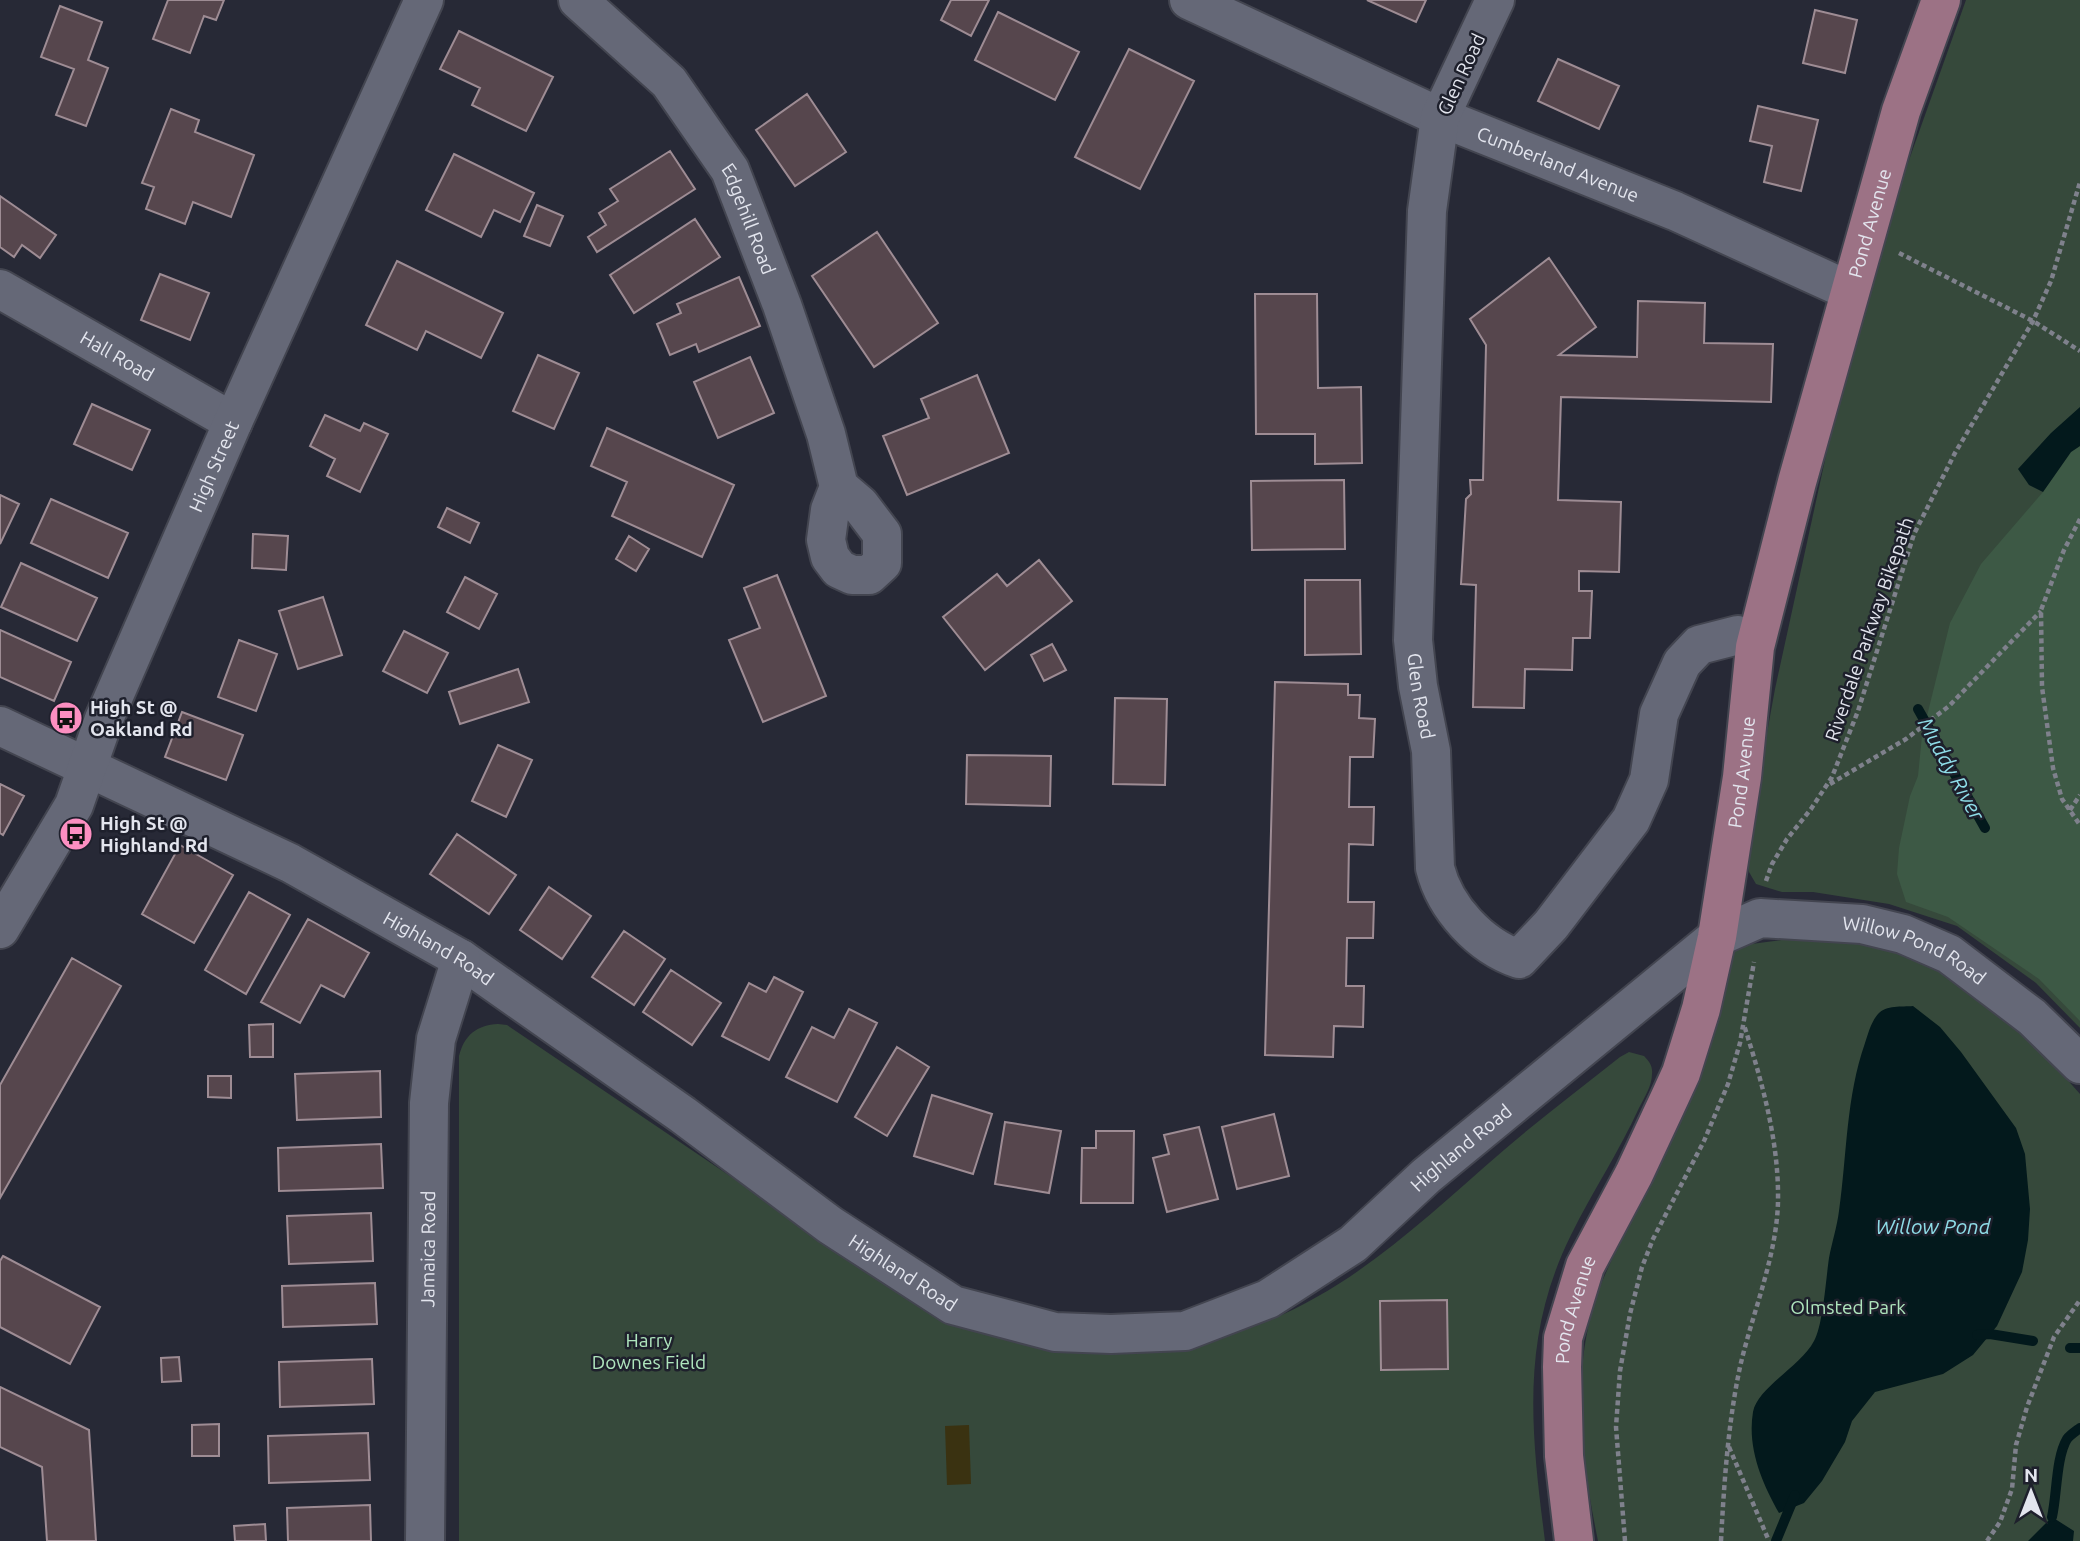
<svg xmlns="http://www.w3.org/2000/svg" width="2080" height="1541" font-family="Ubuntu,sans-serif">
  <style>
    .green { fill: #36493b }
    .forest { fill: #3d5945 }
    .sand { fill: #3a3211 }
    .water { fill: #03191c }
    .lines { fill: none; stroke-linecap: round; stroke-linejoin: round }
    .stream { stroke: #03191c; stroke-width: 10 }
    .building { fill: #56464d; stroke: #9e8c94; stroke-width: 2 }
    .minor-casing { stroke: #434550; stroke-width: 42 }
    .major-casing { stroke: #434550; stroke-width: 42 }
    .path { stroke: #7f818c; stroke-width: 4.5; stroke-dasharray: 5 3.5; stroke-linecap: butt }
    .minor { stroke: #656877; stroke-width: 38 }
    .major { stroke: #9c7285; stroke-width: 38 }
    .labels { text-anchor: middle; stroke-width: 5; stroke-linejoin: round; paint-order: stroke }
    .street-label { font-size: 19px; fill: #e3e5ee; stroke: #1e202c }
    .poi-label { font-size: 19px; font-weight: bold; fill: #e3e5ee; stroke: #1e202c; text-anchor: start }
    .park-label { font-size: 19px; fill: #afe5bd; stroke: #1e202c }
    .water-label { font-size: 21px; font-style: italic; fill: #8edce7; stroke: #1e202c }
  </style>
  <rect width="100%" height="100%" fill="#272936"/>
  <path class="green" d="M1966,0H2080V1028L2036,983L1957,926L1889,904L1813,892H1782L1756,884L1749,872L1747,859L1750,826L1775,689L1832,428L1888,219Z
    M1826,934C1849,939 1885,944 1905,952C1972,981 2033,1040 2080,1094V1541H1598C1583,1467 1572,1389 1591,1315C1602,1271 1628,1230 1648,1190C1671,1141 1695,1090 1712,1038C1722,1008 1728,977 1736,946Z
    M498,1024L507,1025L894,1287L1207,1341C1334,1309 1408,1233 1504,1150C1541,1118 1581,1088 1620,1057L1629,1052L1644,1056C1649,1061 1653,1066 1652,1074C1652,1086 1644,1098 1639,1108C1619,1152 1592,1192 1571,1235C1520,1338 1531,1431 1545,1541H459V1056C464,1035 477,1025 498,1024Z"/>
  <path class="forest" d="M2080,446V1021L2039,979L1970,932L1948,917L1906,902L1897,874L1899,848L1910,796L1918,776L1922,736L1950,623L1981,564L2043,492L2071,452Z"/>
  <path class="sand" d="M969,1425L971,1484L947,1485L945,1426Z"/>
  <path class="water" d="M2080,407V446L2071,452L2043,492L2029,485L2018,469L2051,433Z
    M1913,1006L1940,1027L1961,1052L2016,1128L2025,1154L2030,1209L2028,1240L2022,1272L1997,1326L1973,1355L1943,1374L1875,1392L1852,1421L1845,1442L1822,1481L1804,1503L1779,1513C1762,1483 1747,1448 1753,1412C1757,1388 1801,1366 1814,1341C1823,1326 1826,1278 1829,1258C1832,1242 1837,1227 1839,1211C1847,1155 1846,1097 1865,1043C1868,1034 1871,1022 1878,1014C1886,1005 1902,1007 1913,1006Z
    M2052,1517L2074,1531L2073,1541H2028Z"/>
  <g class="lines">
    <path class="stream" d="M1918,709L1985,828
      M1977,1335L1990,1334L2033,1341
      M2070,1348H2080
      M2052,1517C2057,1495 2056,1457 2067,1439C2070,1435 2076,1431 2080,1428
      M1776,1541L1795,1495"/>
  </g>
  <path class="building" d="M168,0H224L216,20L204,16L190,53L153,39Z
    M951,0H989L971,36L941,20Z
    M1367,0H1426L1416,22Z
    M60,6L102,22L88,60L108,68L86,126L56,115L74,69L41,57Z
    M1815,10L1857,20L1845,73L1803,63Z
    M998,12L1079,52L1055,100L975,60Z
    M459,31L553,77L526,131L472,105L480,88L440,69Z
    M1129,49L1194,81L1140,189L1075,157Z
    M1558,59L1619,86L1599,129L1538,101Z
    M807,94L846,152L795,186L756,130Z
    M1758,106L1818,120L1801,191L1764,182L1772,146L1750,141Z
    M171,109L199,120L195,132L254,155L231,217L193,202L185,224L146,209L154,187L142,183Z
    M670,151L695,189L597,252L588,237L606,225L599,213L618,201L610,189Z
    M454,154L534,193L520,222L494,210L481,237L426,210Z
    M0,196L56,235L40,258L22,245L14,257L0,247Z
    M537,205L563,216L550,246L524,236Z
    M695,219L720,257L634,313L610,275Z
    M877,232L938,323L874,367L812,276Z
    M1549,258L1596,327L1559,355L1637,357L1638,301L1705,303L1704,343L1773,344L1771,402L1561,397L1558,500L1621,502L1619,572L1579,571V591H1592L1590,638H1573L1572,670L1525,669L1524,708L1473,707L1476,585L1461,584L1466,499L1471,494L1470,480H1483L1486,345L1470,319Z
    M397,261L503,313L481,358L426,331L417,350L366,325Z
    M160,274L209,293L190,340L141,320Z
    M739,277L760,326L699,352L696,344L670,355L657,324L681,313L677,304Z
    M1255,294H1317L1318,388L1361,387L1362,463L1315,464V434H1256Z
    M538,355L579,373L554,429L513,411Z
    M750,357L774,413L718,438L694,382Z
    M977,375L1009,453L907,495L883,436L929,418L921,399Z
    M92,404L150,430L132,470L74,444Z
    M325,415L360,431L364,423L388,434L360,492L327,476L335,459L310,446Z
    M607,428L734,485L702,557L612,516L627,482L591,466Z
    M1344,480L1345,549L1252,550L1251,481Z
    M0,495L19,504L0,544Z
    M51,499L128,533L108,578L31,543Z
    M447,508L479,523L470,543L438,527Z
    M253,534L288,536L286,570L252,568Z
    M629,536L649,549L636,571L616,559Z
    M1039,560L1072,601L985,670L943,617L997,574L1007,586Z
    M21,563L97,598L77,641L1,607Z
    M777,575L826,696L763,722L729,640L760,628L744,588Z
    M465,577L497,594L479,629L447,612Z
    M1305,580H1360L1361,654L1305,655Z
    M323,597L342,655L298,669L279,611Z
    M0,630L71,662L54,701L0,677Z
    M404,631L448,653L427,693L383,671Z
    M239,640L277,654L256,711L218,697Z
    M1052,644L1066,670L1044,681L1031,655Z
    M518,669L529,702L460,724L449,692Z
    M1275,682L1348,684V695H1360L1359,718L1375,719L1373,757H1350L1349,807H1374L1373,845L1349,844L1348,902H1374L1373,938H1347L1346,986H1364L1363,1027L1334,1026L1333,1057L1265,1055Z
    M1115,698L1167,699L1165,785L1113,784Z
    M182,712L243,735L226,780L165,757Z
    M498,745L532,760L506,817L472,801Z
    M967,755L1051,756L1050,806L966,804Z
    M0,784L24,796L3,835L0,833Z
    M457,834L516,875L489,914L430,874Z
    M180,845L233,875L194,943L142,914Z
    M549,887L591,916L562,959L520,930Z
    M249,892L290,915L246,994L205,970Z
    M308,919L369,953L344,997L321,985L300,1023L261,1002Z
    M624,931L665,959L634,1005L592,977Z
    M72,958L121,986L0,1198V1085Z
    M671,970L721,1003L692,1045L643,1012Z
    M774,977L803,992L769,1060L722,1036L749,983L766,992Z
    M849,1009L877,1023L837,1102L786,1077L812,1027L834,1038Z
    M273,1024V1057H250L249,1025Z
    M897,1047L929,1067L887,1136L855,1117Z
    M380,1071L381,1117L297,1120L295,1074Z
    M208,1076H231V1098L208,1097Z
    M932,1095L992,1114L973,1174L914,1156Z
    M1274,1114L1289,1176L1237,1189L1222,1127Z
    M1005,1122L1061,1131L1049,1193L995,1184Z
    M1199,1127L1218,1199L1167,1212L1153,1158L1169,1154L1164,1135Z
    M1096,1131H1134L1133,1203H1081L1082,1148H1096Z
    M381,1144L383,1188L279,1191L278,1148Z
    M371,1213L373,1261L289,1264L287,1216Z
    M3,1256L100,1307L70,1364L0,1327V1261Z
    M375,1283L377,1324L283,1327L282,1286Z
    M1447,1300L1448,1369L1381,1370L1380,1301Z
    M179,1357L181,1381L162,1382L161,1358Z
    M372,1359L374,1404L280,1407L279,1362Z
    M0,1387L89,1430L96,1541H47L42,1467L0,1447Z
    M219,1424V1456H192V1425Z
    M368,1433L370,1480L269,1483L268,1436Z
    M370,1505L371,1541H288L287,1508Z
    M265,1524L266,1541H235L234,1526Z"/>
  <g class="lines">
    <defs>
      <g id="minor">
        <path id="s1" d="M578,0L669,82L730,170L782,305L826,434L839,487L830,510L826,540L830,557L839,569L852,575H869L882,563V534L860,505L839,487"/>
        <path id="s2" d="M1189,0L1440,117L1675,211L1850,291"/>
        <path id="s3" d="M1495,0L1440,117L1427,211L1413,640L1418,686L1431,751L1435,868C1445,908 1480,946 1519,959L1551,925L1631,820L1649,780L1659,714L1682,663L1699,645L1738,635"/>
        <path id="s4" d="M0,289L233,422"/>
        <path id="s5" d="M0,726L290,863L461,959L683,1115L830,1225L953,1305L1055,1332L1111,1334L1185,1331L1268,1299L1353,1244L1426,1176L1717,937L1760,918L1862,924L1903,934L1949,954L2032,1017L2080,1064"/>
        <path id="s6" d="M0,929L74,805L104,719L233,422L424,0"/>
        <path id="s7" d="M425,1541L429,1103L436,1039L461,959"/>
      </g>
      <g id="major">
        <path id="s8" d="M1574,1541L1564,1456L1562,1367L1563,1338L1585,1266L1634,1174L1670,1097L1681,1073L1701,1009L1717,937L1742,777L1755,647L1797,482L1901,111L1941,0"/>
      </g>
    </defs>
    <use href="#minor" class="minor-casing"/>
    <use href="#major" class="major-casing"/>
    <path class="path" d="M1899,253L2033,321L2080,351
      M2080,519L2064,550L2041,610L2042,687L2053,768L2062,799L2080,825
      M1830,784L1906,739L1949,706L2041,611
      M2070,810L2080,795
      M1766,881L1772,864L1787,839L1811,809L1832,777L1858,711L1914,534L1955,453L2033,321L2051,281L2080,182
      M1729,1447L1769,1541
      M1625,1541L1616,1427L1620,1371L1630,1314L1642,1267L1653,1239L1704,1141L1728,1084L1740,1043L1754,962
      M1721,1541C1724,1484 1728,1423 1740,1367C1752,1314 1777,1256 1778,1201C1779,1141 1762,1082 1744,1025
      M1987,1541L2000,1522L2012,1489L2016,1445L2027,1407L2054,1337L2080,1300"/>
    <use href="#minor" class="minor"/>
    <use href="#major" class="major"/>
  </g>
  <defs>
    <symbol id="bus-disc" viewBox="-11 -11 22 22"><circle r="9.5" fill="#fc8fc1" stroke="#1e202c"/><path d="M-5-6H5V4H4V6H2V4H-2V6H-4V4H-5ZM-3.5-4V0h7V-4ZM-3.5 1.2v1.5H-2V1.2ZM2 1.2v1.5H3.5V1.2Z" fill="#111"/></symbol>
  </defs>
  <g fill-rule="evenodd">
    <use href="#bus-disc" x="47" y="699" width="38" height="38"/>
    <use href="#bus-disc" x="57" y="815" width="38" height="38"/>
  </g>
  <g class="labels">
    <g class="street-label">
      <text transform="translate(1461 74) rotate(-65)" y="7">Glen Road</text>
      <text dy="7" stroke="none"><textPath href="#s2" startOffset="404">Cumberland Avenue</textPath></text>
      <text dy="7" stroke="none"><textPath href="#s1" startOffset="282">Edgehill Road</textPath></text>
      <text dy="7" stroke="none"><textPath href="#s8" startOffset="1367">Pond Avenue</textPath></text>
      <text dy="7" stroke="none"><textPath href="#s4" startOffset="135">Hall Road</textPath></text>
      <text dy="7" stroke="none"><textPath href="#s6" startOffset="511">High Street</textPath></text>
      <text transform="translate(1869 629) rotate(-71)" y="7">Riverdale Parkway Bikepath</text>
      <text dy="7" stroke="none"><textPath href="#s3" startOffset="710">Glen Road</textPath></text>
      <text dy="7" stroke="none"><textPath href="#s8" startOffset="802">Pond Avenue</textPath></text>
      <text dy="7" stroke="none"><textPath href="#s5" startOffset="492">Highland Road</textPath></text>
      <text dy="7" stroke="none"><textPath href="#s5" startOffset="2228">Willow Pond Road</textPath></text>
      <text dy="7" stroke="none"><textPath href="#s5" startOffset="1689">Highland Road</textPath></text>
      <text dy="7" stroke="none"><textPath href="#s7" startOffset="292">Jamaica Road</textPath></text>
      <text dy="7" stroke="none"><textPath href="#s5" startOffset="1059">Highland Road</textPath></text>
      <text dy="7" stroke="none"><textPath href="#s8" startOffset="234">Pond Avenue</textPath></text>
    </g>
    <g class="poi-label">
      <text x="90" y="714">High St @<tspan x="90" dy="22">Oakland Rd</tspan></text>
      <text x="100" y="830">High St @<tspan x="100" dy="22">Highland Rd</tspan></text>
    </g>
    <g class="park-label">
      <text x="1848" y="1314">Olmsted Park</text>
      <text x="649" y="1347">Harry<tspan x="649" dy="22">Downes Field</tspan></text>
    </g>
    <g class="water-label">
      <text transform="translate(1951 769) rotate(61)" y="7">Muddy River</text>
      <text x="1933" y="1234">Willow Pond</text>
    </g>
  </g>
  <g transform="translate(2031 1492)" stroke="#1e202c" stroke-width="5" paint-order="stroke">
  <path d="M0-5L12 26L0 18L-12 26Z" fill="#e3e5ee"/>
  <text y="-10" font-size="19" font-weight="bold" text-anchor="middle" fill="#e3e5ee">N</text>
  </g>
</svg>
